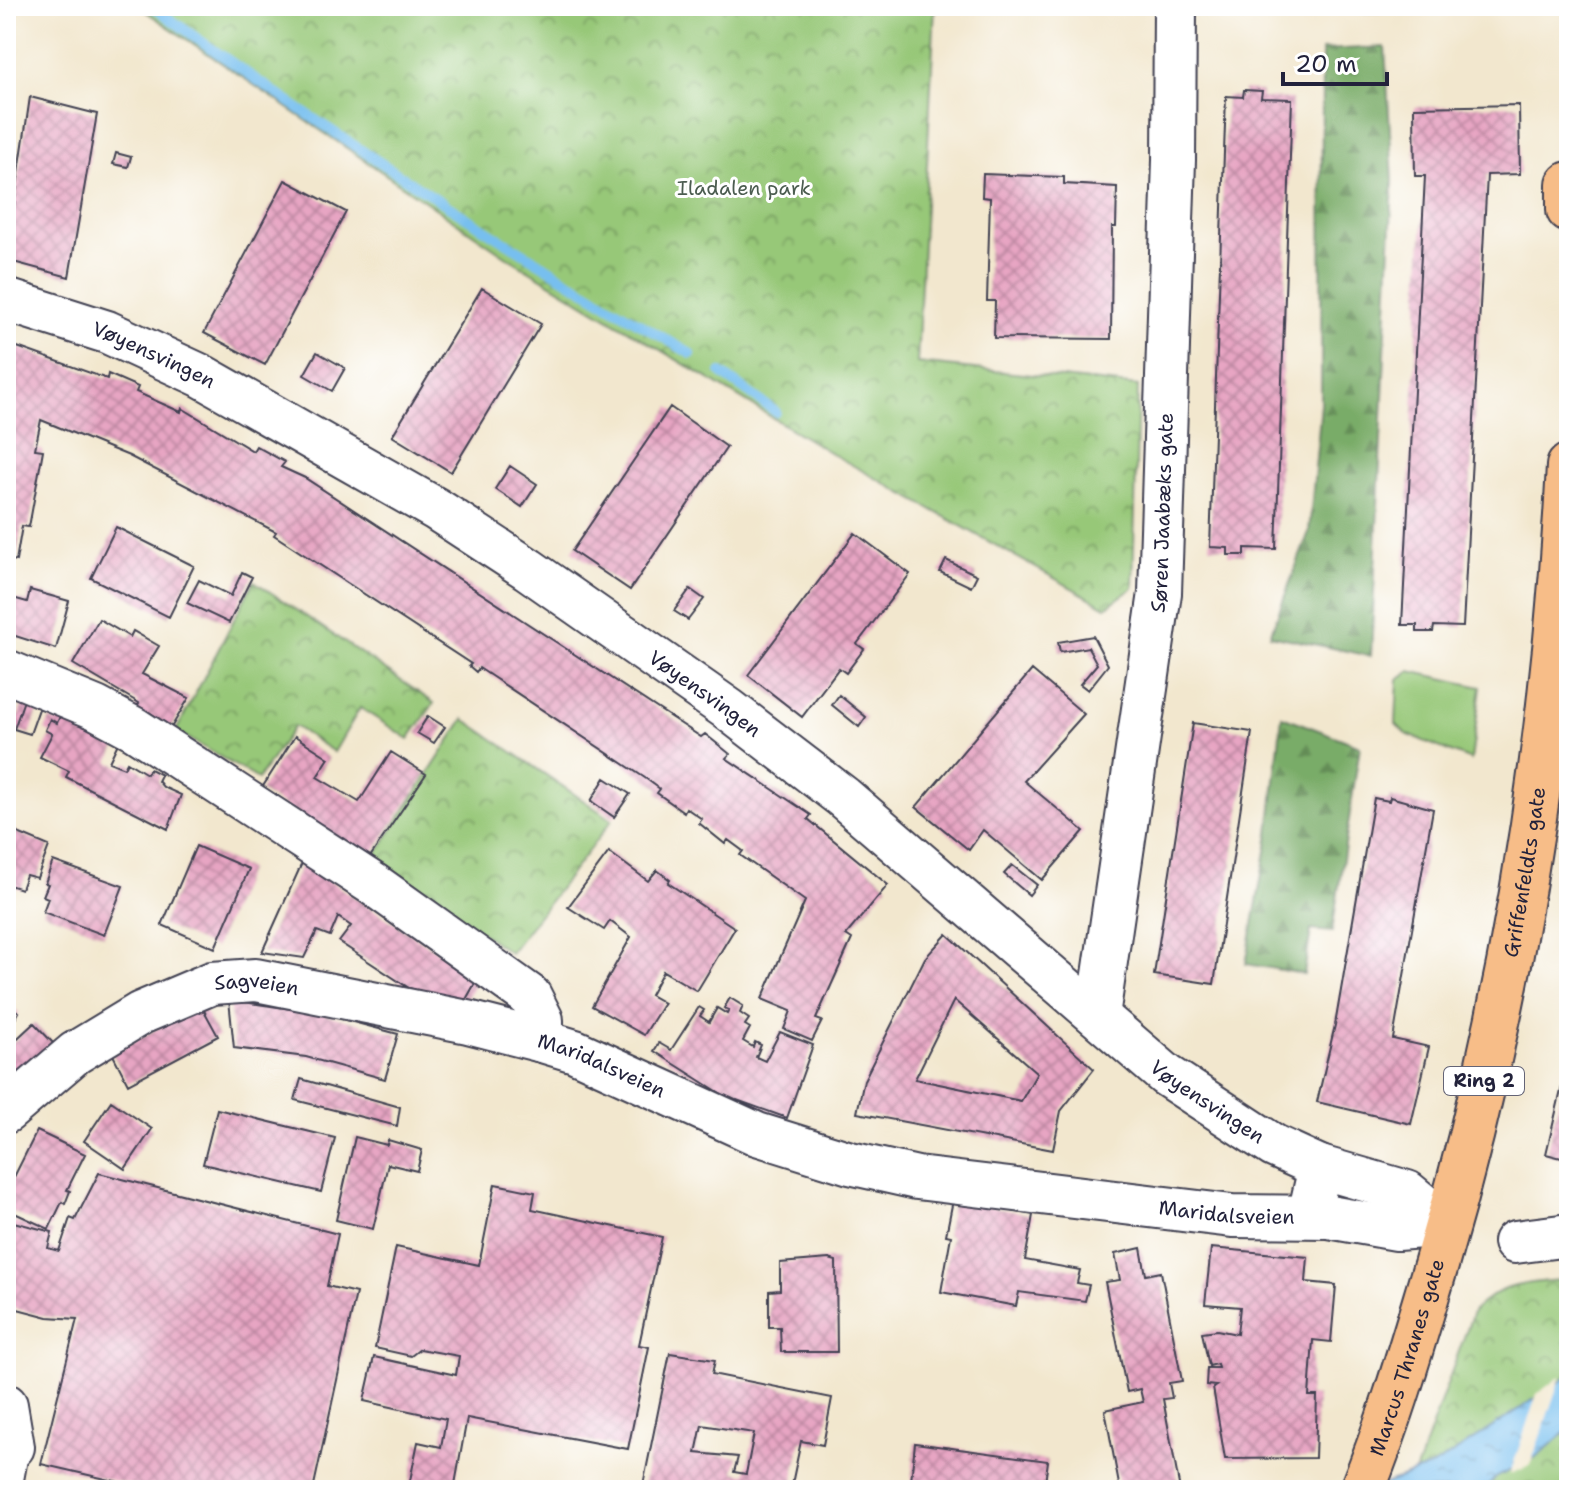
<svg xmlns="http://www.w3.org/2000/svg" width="1575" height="1496" font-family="'Shantell Sans',sans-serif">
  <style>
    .grass { fill: #97c878; stroke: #5c755a; stroke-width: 2 }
    .forest { fill: url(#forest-firs); stroke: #4e6752; stroke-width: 2 }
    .park { fill: url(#park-crowns); stroke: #5c755a; stroke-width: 2 }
    .water { fill: url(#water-ripples); stroke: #4c7095; stroke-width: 2 }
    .pier { fill: #f2e7ce }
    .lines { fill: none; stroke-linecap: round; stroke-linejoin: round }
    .stream { stroke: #77bfef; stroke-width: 10 }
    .building { fill: url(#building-cross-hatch); fill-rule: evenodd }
    .pedestrian-casing { stroke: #414051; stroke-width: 36 }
    .minor-casing { stroke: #414051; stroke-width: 46 }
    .primary-casing { stroke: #414051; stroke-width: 48 }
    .pedestrian { stroke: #fff; stroke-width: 32 }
    .minor { stroke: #fff; stroke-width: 42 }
    .primary { stroke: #f7bd88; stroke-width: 44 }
    .labels { text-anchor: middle; stroke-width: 6; stroke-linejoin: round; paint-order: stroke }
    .shield { fill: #fff; stroke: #646476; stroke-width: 2 }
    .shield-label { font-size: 18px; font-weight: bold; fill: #22223b }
    .park-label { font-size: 20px; fill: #4b5c50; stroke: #fff }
    .street-label { font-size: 20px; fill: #22223b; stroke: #fff }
  </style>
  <defs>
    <pattern id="forest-firs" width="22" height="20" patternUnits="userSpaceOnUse" patternTransform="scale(2)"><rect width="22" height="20" fill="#79ac68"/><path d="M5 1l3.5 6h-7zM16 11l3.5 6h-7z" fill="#638c57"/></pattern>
    <pattern id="park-crowns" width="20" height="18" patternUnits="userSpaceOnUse" patternTransform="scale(2)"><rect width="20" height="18" fill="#97c878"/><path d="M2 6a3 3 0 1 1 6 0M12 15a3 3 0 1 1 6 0" fill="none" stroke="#7ba264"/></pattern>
    <pattern id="water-ripples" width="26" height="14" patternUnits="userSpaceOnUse" patternTransform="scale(2)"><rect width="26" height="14" fill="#77bfef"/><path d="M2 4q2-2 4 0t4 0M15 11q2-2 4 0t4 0" fill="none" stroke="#619bc3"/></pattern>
    <pattern id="building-cross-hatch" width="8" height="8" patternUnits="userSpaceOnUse" patternTransform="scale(2)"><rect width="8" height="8" fill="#e7a5c3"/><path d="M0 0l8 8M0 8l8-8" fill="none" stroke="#bb86a0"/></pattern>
  </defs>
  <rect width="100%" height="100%" fill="#fff"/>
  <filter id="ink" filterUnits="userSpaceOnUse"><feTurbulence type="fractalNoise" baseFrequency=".0125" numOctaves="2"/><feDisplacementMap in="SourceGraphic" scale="16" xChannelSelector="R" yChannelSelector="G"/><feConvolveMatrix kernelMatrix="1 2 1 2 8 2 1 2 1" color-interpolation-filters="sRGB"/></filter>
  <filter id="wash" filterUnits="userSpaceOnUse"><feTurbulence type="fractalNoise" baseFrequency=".006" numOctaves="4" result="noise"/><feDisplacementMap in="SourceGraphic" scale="32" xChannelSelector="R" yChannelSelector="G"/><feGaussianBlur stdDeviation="1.8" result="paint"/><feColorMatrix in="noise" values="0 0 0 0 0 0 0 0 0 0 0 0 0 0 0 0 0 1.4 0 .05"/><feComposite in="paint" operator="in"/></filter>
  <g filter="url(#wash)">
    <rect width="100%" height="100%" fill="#f2e7ce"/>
    <path class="grass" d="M1410,671L1481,687L1471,760L1406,734L1396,724L1398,679Z"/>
    <path class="forest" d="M1280,6H1387L1388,11L1280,15Z
      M1385,47L1393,181L1371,656L1270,635L1309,532L1321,404L1322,50Z
      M1282,716L1360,746L1332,932L1311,930L1304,974L1246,964L1269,834Z"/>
    <path class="park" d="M138,6H935L917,363L1138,386L1133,588L1106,607L836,456L510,259Z
      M254,581L434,703L409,739L360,708L334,752L294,726L258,779L176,731Z
      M464,719L612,820L510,953L374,857Z
      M1569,1279V1490H1409L1473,1312C1500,1281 1530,1284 1569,1279Z"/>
    <path class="water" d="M1569,1376V1430L1532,1460L1497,1477L1481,1490H1369L1435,1465Z"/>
    <path class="pier" d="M1561,1376L1530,1466L1510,1474L1537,1394Z"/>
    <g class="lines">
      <path class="stream" d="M155,8C327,133 507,246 691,354
        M721,373L776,412"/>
    </g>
    <g id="blocks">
      <path class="building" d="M1244,90L1262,91L1261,98L1292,99L1276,549L1245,548V555H1228V548L1210,547L1226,96L1243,97Z
        M30,97L97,114L69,277L6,260Z
        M1519,105L1520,174L1487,175L1463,627L1434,626L1433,632H1417V625H1402L1425,176H1415L1414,107Z
        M116,153L131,157L128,167L113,164Z
        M983,174L1064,177V184L1117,187L1116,227H1112L1111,339L994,338L995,301H987L990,198L982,197Z
        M285,180L346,212L265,365L204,333Z
        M482,288L541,324L451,472L392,436Z
        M6,343L107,379L108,374L138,387L136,392L181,412L182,408L253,451L256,446L285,462L281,467L305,478L701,737L705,734L730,754L726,758L811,815L808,819L888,885L846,935L852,939L816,1019L822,1021L812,1041L784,1029L791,1011L762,999L805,901L740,855L743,851L728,840L725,844L699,823L702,819L686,808L684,812L657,793L660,789L645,778L479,668L476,672L469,666L471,664L274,535L276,532L129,456L41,420L35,449L43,450L29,527L22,526L16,561L6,558Z
        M317,352L345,368L332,391L304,375Z
        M670,407L727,447L630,590L572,551Z
        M510,466L537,484L522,507L495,489Z
        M116,527L194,566L169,617L91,578Z
        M855,533L910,574L857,644L864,649L846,673L839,668L802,717L748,675Z
        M946,560L977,575L971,587L940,572Z
        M242,572L252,577L229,623L187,603L199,580L231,596Z
        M690,589L704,599L688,620L674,611Z
        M30,590L69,601L56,649L6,633V596L27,602Z
        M99,619L130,637L133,631L159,646L142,674L189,698L169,731L134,711L139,703L73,664Z
        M1093,636L1108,665L1088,690L1080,684L1097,664L1088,647L1060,652L1058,642Z
        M1032,670L1084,714L1024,781L1084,831L1042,880L983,830L969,850L916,807Z
        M839,695L866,717L859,727L832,705Z
        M24,700L40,706L30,734L14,729Z
        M63,709L121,737L109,762L124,768L127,762L147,774L150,769L161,775L158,781L163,787L181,795L168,829L66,777L69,771L40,757L52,734L45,730L50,719L57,723Z
        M428,716L445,727L434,743L417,733Z
        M1193,723L1252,732L1214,984L1154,975Z
        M295,736L329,758L317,777L359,802L391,752L426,774L368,860L260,791Z
        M605,778L630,794L614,817L591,801Z
        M1390,797L1433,809L1393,1039L1429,1047L1411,1124L1317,1102L1335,1025L1374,798L1389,801Z
        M6,828L49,846L37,878L26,875L21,889L6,884Z
        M196,846L249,869L215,948L162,925Z
        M609,852L648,881L657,870L670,880L668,883L735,928L697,991L663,971L650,995L664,1003L644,1035L592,1006L631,937L610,921L604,930L568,907Z
        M53,861L123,886L104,935L43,912L48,898L43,896L48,884L45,883Z
        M302,863L478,978L464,1003L409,988L339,942L351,926L338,917L330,936L317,931L304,958L262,952Z
        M1012,865L1037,885L1029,895L1004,874Z
        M947,934L1094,1069L1061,1111L1053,1150L857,1113L864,1080L925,958ZM954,1000L1037,1073L1021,1101L915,1079Z
        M730,998L743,1006L740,1013L749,1019L745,1025L750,1028L743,1041L753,1047L755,1042L761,1045L756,1057L765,1061L780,1032L813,1045L787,1118L737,1100L736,1103L654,1051L659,1043L671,1050L699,1007L704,1010L700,1016L709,1022L717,1008L727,1014L729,1010L724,1008Z
        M229,1000L319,1013L398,1034L385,1079L306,1057L234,1048Z
        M6,1004L19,1012L6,1035Z
        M201,1005L218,1036L128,1084L112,1053Z
        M34,1023L54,1044L6,1089L7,1048Z
        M1564,1078L1569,1079V1160L1546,1154Z
        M301,1079L400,1107L397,1126L295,1100Z
        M111,1101L152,1129L125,1169L84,1141Z
        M217,1109L335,1138L321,1192L203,1164Z
        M37,1131L85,1154L67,1190L70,1191L65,1204L62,1202L49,1229L6,1209V1182L9,1176L13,1179Z
        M355,1137L387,1145L388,1140L422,1150L417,1171L388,1164L373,1229L336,1220Z
        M99,1173L338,1234L327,1286L356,1293L313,1490H135L136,1486L41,1464L77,1319L48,1317L6,1306V1220L52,1232L48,1248L59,1251L70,1218L75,1220Z
        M495,1184L535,1192L532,1209L662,1237L639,1345L649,1347L628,1449L467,1418L454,1490H408L418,1442L441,1447L446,1419L364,1401L374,1357L456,1375L459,1356L420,1349L411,1356L375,1348L396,1247L479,1265Z
        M953,1200L1033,1215L1025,1260L1080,1270L1077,1283L1089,1285L1085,1301L1019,1292L1016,1306L941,1292L951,1236L946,1235Z
        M1141,1248L1146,1275L1161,1272L1182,1381L1169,1383L1172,1398L1163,1399L1180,1490H1120L1105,1410L1143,1402L1140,1389L1127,1392L1105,1282L1120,1280L1115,1254Z
        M1211,1248L1308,1257L1306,1282L1336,1285L1331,1342L1313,1340L1309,1396H1317L1315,1458L1225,1459L1213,1388L1216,1386L1206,1385L1207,1368H1218L1217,1364L1209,1366L1202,1332L1217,1330L1237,1334L1240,1307L1205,1304Z
        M829,1259L836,1261L837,1352H781L780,1327H769V1291L780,1290V1263Z
        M670,1353L715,1360L712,1374L832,1398L823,1445L801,1441L792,1484L815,1490H642ZM702,1425L754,1433L746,1474L734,1472L738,1457L696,1453Z
        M915,1443L1048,1461L1044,1490H910Z"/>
    </g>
  </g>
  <g filter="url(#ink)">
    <use href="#blocks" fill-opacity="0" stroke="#414051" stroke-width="2"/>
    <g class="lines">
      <defs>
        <path id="pedestrian" d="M6,1485L13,1447"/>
        <g id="minor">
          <path id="s1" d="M6,300L107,332L202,376L436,509L528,569L728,709L843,797L1166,1075L1274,1146L1320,1167L1309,1215"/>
          <path d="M6,671L96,708L135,729L373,884L530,996L542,1020V1041"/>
          <path id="s2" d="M1098,1016L1160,593L1174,160L1175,6"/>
          <path id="s3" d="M6,1112L75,1053L141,1013L212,983L256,980L468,1022L542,1041L575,1051L757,1134L850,1163L917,1178L1232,1216L1329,1217L1397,1229L1447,1225"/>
          <path d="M1320,1167L1407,1192L1447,1225"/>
          <path d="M1515,1242L1569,1235"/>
          <path d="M6,1405L13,1447"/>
        </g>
        <g id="primary">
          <path d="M1569,184V210"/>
          <path id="s4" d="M1362,1490C1392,1416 1413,1341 1436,1265C1512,1006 1555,736 1569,466"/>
        </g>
      </defs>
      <use href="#pedestrian" class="pedestrian-casing"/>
      <use href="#minor" class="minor-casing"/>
      <use href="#primary" class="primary-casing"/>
      <use href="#pedestrian" class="pedestrian"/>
      <use href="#minor" class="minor"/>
      <use href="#primary" class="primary"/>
    </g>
  </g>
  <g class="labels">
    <rect class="shield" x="1444" y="1067" width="80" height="28" rx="6"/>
    <g class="shield-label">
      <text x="1484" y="1087">Ring 2</text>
    </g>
    <g class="park-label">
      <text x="744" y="195">Iladalen park</text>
    </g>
    <g class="street-label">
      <text dy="7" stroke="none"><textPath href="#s1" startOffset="158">Vøyensvingen</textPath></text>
      <text dy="7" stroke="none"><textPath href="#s2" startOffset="508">Søren Jaabæks gate</textPath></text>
      <text dy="7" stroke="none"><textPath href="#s1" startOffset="806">Vøyensvingen</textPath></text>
      <text dy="7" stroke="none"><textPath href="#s4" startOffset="640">Griffenfeldts gate</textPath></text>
      <text dy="7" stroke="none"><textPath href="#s3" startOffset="290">Sagveien</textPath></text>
      <text dy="7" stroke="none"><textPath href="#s3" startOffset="646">Maridalsveien</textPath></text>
      <text dy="7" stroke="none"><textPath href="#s1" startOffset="1454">Vøyensvingen</textPath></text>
      <text dy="7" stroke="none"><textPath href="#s3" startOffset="1294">Maridalsveien</textPath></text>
      <text dy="7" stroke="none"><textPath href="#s4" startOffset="140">Marcus Thranes gate</textPath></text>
    </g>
  </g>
  <rect width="1575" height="1496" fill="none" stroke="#fff" stroke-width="32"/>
  <path d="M1283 72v12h104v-12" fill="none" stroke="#22223b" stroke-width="4"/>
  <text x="1295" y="72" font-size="24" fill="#22223b" stroke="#ffffff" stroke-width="6" paint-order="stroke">20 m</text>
</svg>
